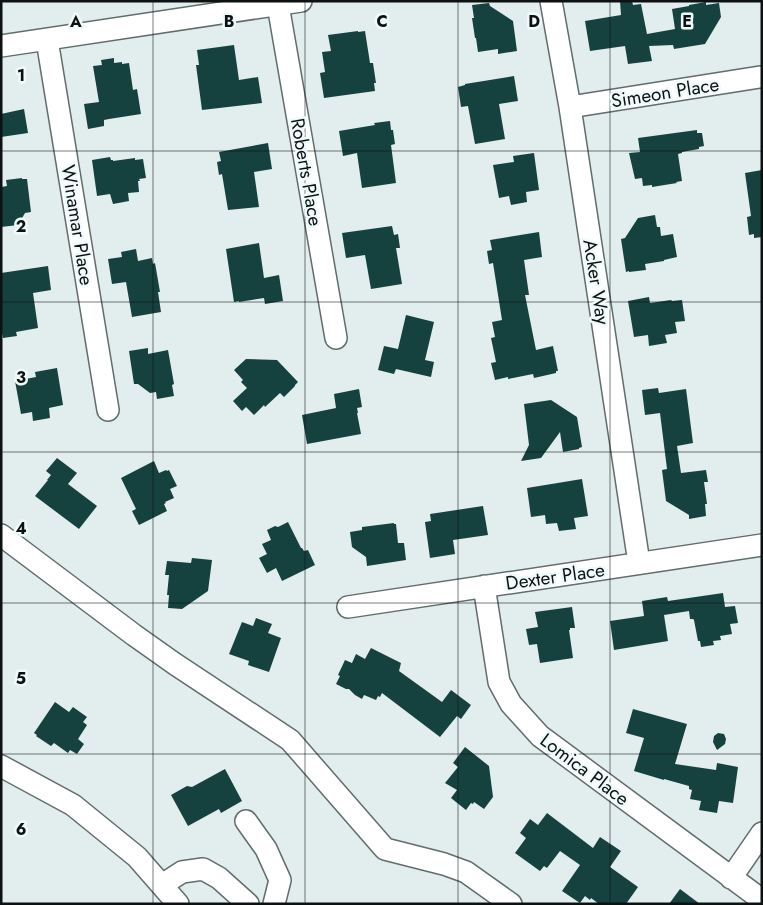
<svg xmlns="http://www.w3.org/2000/svg" width="763" height="905" font-family="Jost,sans-serif">
  <style>
    .building { fill: #15423f }
    .lines { fill: none; stroke-linecap: round; stroke-linejoin: round }
    .minor-casing { stroke: #616c6b; stroke-width: 24 }
    .minor { stroke: #fff; stroke-width: 21 }
    .grid { fill: none; stroke: #0d1111; stroke-width: 1; stroke-opacity: 0.55 }
    .labels { text-anchor: middle; stroke-width: 5; stroke-linejoin: round; paint-order: stroke }
    .street-label { font-size: 19px; fill: #0d1111; stroke: #effbfa }
    .grid-label { font-size: 16px; text-anchor: middle; font-weight: bold; fill: #0d1111; stroke: #effbfa; stroke-width: 5; stroke-linejoin: round; paint-order: stroke }
  </style>
  <rect width="100%" height="100%" fill="#e2eeed"/>
  <path class="building" d="M620,1H632L633,5L641,4L647,34L675,29L672,9L689,6V5L706,2V5L719,3L721,17L705,44L674,49L673,45L649,46L652,61L628,64L625,46L590,51L585,21L621,15Z
    M489,3L490,6L513,21L517,51L498,54V49L478,52L476,38H475L472,18H474L472,5Z
    M358,31V32L365,31L370,63H373L376,83H374L375,91L324,98L320,73L325,72L322,52L331,51L328,35Z
    M234,45L239,80L258,77L262,103L202,110L196,65H199L197,50Z
    M114,58V63L122,62V64L129,63L133,90L137,89L141,114L109,119L104,120V126L88,129L84,104L99,102L93,66L102,65L101,60Z
    M514,76L518,101L499,104L505,139L475,144L468,106L461,107L458,87L465,85V84Z
    M24,109L28,133L1,137V114Z
    M390,121L391,130H393L395,144L391,145L396,183L362,188L357,153L343,156L339,131L375,125L374,123Z
    M697,130V133H702L704,146L699,147V149L682,152V153L678,154L682,181L676,182L677,183L652,187V185L643,186L642,178L635,179L629,153L640,152L638,138Z
    M268,143L272,169L254,172L259,207L228,210L222,174L219,175L217,162L221,161L219,152Z
    M534,153L539,190L526,192L527,202L511,205L509,196L499,198L493,165L514,162L513,156Z
    M110,157L111,160H113V161L135,158V160L143,159L146,178L139,179L140,181H138L139,192L128,193L129,201L113,204L110,194L97,196L92,160Z
    M762,170V237L754,238V234L749,235L747,217L751,216L745,173Z
    M22,178V179H27L31,212L25,213L18,225L1,227V187L7,186L6,180Z
    M655,215L657,227H660L661,236L673,234L677,257L664,260V261L645,264L646,270L629,272V271L626,272L621,239L625,238L638,218Z
    M392,226L394,235L398,234L400,248H396L402,284L371,289L365,255L346,258L342,233Z
    M539,232L542,257L524,260L529,295H525L536,350L553,346L558,371H556V373L534,378L533,374L508,379V377L495,380L491,363L496,362L491,338L495,337L492,322L502,320L493,263L489,264L487,251L492,250L490,240Z
    M259,243L264,278L279,275L283,301L265,304L264,298L239,302V301L234,302L226,249Z
    M136,249L138,261L152,258L153,264L155,263L160,292H158L161,312L132,317L126,282L112,284L108,259L122,257L121,252Z
    M48,266L51,290L33,293L38,328L16,332L17,336L3,338L1,328V273Z
    M649,297L650,303L671,300L672,301L682,300L685,321L675,322L677,333L665,335L667,343L649,346L648,335L634,337L628,301Z
    M406,315L434,322L425,360L434,362L431,377L396,369L394,374L378,370L384,346L398,349Z
    M148,348V354L168,350L174,384L172,385L174,396L157,399L156,392L150,393L138,384H134L129,351Z
    M246,359L277,360L298,382L295,385V386L284,397L280,393L265,407L264,405L254,415L246,407L242,411L233,401L247,388L241,382L243,380L234,370Z
    M57,368L63,405L49,408L50,418L33,421L32,412L21,414L15,381L36,377L35,372Z
    M658,388L659,393L686,389L693,443L677,446L681,473L706,470L708,482H704L707,504H705L706,516L689,519V515L666,501L662,470L667,469L660,413L645,415L642,390Z
    M359,389L362,407L357,408L358,413H357L361,434L307,444L302,415L336,408L334,394Z
    M551,400L577,417L582,447L579,448V449L563,452L560,432L541,458L521,461L529,445L524,404Z
    M57,458L77,473L68,484L97,506L79,529L35,496L48,480H47L51,475L46,471Z
    M154,461L159,473L166,470L167,471L169,470L177,486L170,489L174,498L165,502L166,503L164,504L167,511L139,525L132,511L136,509L121,478Z
    M582,479L588,516L574,518L576,529L559,531L557,523L546,524L545,515L531,517L527,488Z
    M483,506L488,535L453,540L455,554L430,558L425,522L431,521L430,514Z
    M288,522L301,548H302L304,551L308,550L315,565L282,581L276,568L267,573L259,558L267,554L262,544L271,540L267,530L275,526L278,527Z
    M394,523V524H396L398,543H404L406,560L367,566L366,557L352,547L350,532L362,530V527Z
    M192,558L212,560L208,591L182,609L168,608L169,595H167L169,575H165L167,561L191,563Z
    M723,593L725,607L735,606L738,623L730,624L732,634L720,636L721,640L713,641L714,645L701,647L700,641H698L694,620L693,619H690L689,611L664,615L668,641L614,650L610,621L644,616L642,601L667,597L668,601Z
    M572,607L575,628H570V630H569L573,658L540,663L537,644L529,645L526,629L538,627L535,612Z
    M256,618L272,624L268,633L281,638L269,672L248,665L249,661L229,654L242,622L253,626Z
    M371,648L401,663L399,671L442,702L451,690L471,705L461,719L457,716L440,737L382,693L380,697L378,696L376,700L364,695L362,699L355,695L349,689H346L336,684L340,676L338,675L345,660L352,663L356,654L365,659Z
    M55,702L69,712L73,707L87,717L83,722L87,725L78,739L84,744L77,754L70,750L68,753L54,743L51,746L36,736L37,735L34,733Z
    M633,709L687,724L675,764L716,770L717,763L738,767L733,803L719,801L717,813L699,810L701,801L690,799L692,790L689,789V786L664,779V780L634,771L644,738L626,733Z
    M718,733L724,734L726,739L725,744L717,750L713,742L714,736Z
    M465,747L489,766L493,797L484,809L474,802L473,804L471,803L466,810L451,798L457,790L445,783L458,767L453,763Z
    M225,769L242,801L221,813L219,809L188,826L171,795L187,786L192,787Z
    M547,813L593,848L600,837L621,851L610,867L638,887L626,904H599L591,898L590,900L585,896L580,903L562,891L580,865L560,851L547,868L544,866L540,871L515,853L526,838L520,833L530,819L538,825Z
    M680,889L700,904H669Z"/>
  <g class="lines">
    <defs>
      <path id="minor" d="M551,1L570,107L639,563
        M278,5L336,338
        M47,40L108,410
        M1,46L301,1
        M570,107L760,77
        M1,535L134,635L175,664L290,740L385,849L444,864L466,872L511,904
        M484,586L499,682L511,704L540,736L762,900
        M348,607L762,545
        M1,766L73,805L137,857L178,904
        M246,821L266,849L280,880L274,904
        M731,878L762,833
        M162,885L182,872L203,869L219,878L248,904"/>
    </defs>
    <use href="#minor" class="minor-casing"/>
    <use href="#minor" class="minor"/>
  </g>
  <path class="grid" d="M153,1V904M305,1V904M458,1V904M610,1V904M1,151H762M1,302H762M1,452H762M1,603H762M1,754H762"/>
  <g class="labels">
    <g class="street-label">
      <text transform="translate(665 92) rotate(-9)" y="7">Simeon Place</text>
      <text transform="translate(307 172) rotate(80)" y="7">Roberts Place</text>
      <text transform="translate(78 225) rotate(81)" y="7">Winamar Place</text>
      <text transform="translate(597 282) rotate(81)" y="7">Acker Way</text>
      <text transform="translate(555 576) rotate(-8)" y="7">Dexter Place</text>
      <text transform="translate(585 769) rotate(37)" y="7">Lomica Place</text>
    </g>
  </g>
  <g class="grid-label">
    <text x="76" y="27">A</text>
    <text x="229" y="27">B</text>
    <text x="382" y="27">C</text>
    <text x="534" y="27">D</text>
    <text x="687" y="27">E</text>
    <text x="21" y="81">1</text>
    <text x="21" y="232">2</text>
    <text x="21" y="383">3</text>
    <text x="21" y="534">4</text>
    <text x="21" y="684">5</text>
    <text x="21" y="835">6</text>
  </g>
  <rect width="763" height="905" fill="none" stroke="#0d1111" stroke-width="5"/>
</svg>
